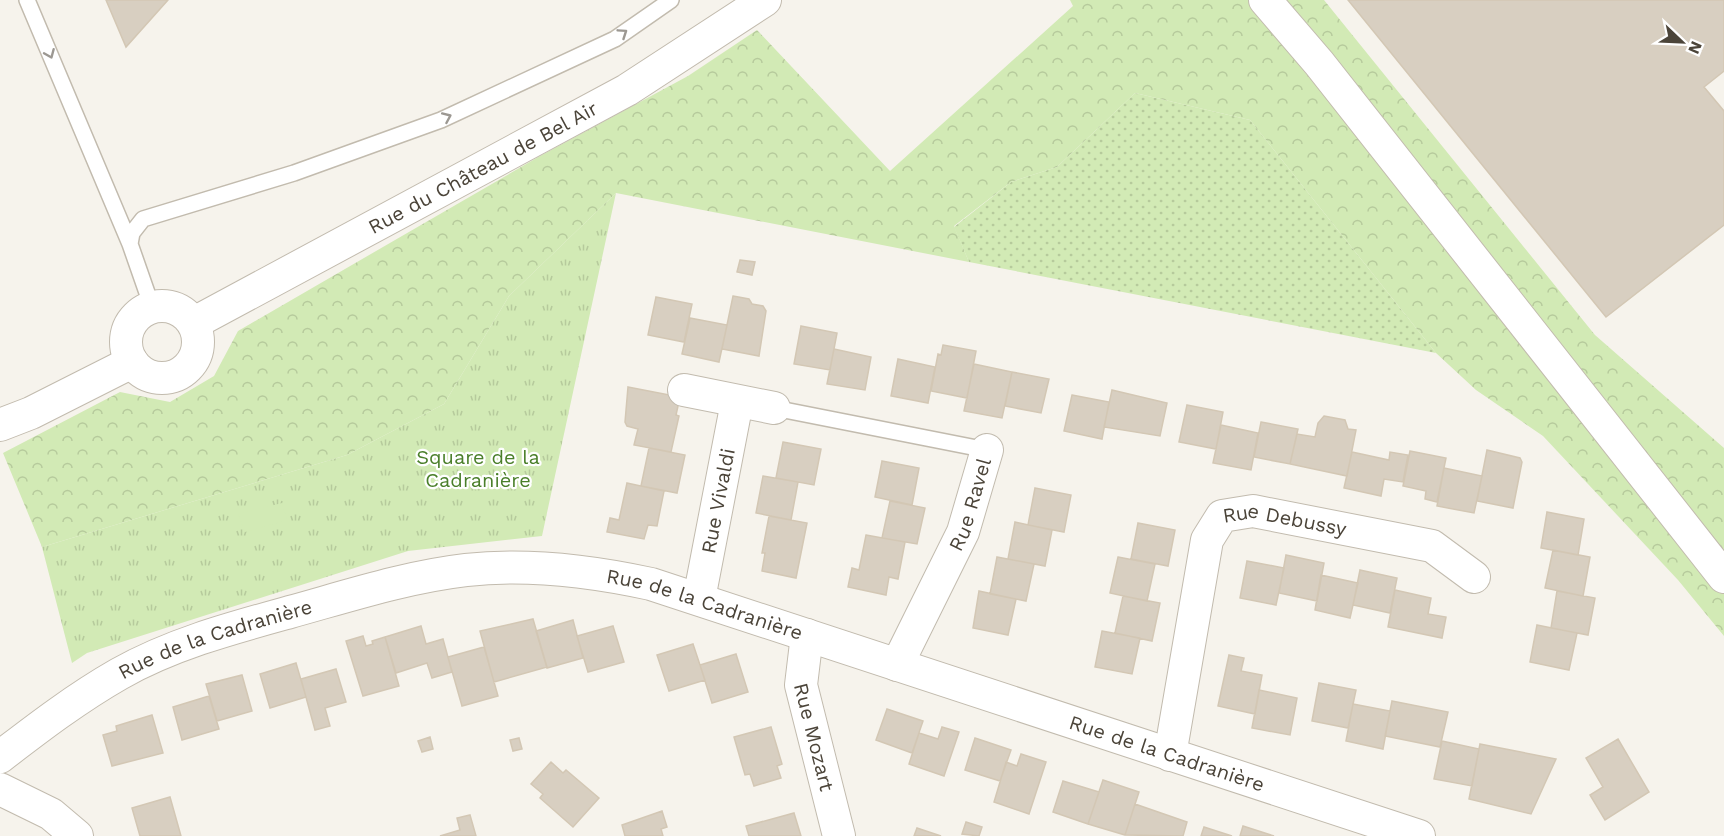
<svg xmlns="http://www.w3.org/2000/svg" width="1724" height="836" font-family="'Work Sans',sans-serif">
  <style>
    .grass { fill: url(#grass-dots) }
    .forest { fill: url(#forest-crowns) }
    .park { fill: url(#park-tufts) }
    .pitch { fill: #d2eab5 }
    .building { fill: #d8cfc1; stroke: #d3c7b4; stroke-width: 1.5 }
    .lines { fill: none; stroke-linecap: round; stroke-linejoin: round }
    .lane-casing { stroke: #c2bbae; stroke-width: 18 }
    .street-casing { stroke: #c2bbae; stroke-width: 34 }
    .lane { stroke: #fff; stroke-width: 15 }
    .street { stroke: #fff; stroke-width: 32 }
    .oneway { stroke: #9c9892 }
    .labels { text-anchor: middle; stroke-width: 4.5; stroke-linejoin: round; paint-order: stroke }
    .street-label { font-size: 20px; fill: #4b4439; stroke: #fff }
    .park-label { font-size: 20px; fill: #4a7f2a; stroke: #fff }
  </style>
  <defs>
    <pattern id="grass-dots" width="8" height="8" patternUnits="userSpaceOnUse" patternTransform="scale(1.5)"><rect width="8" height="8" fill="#d2eab5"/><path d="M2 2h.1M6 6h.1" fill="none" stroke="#b6ca9c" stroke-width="1.8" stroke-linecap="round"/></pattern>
    <pattern id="forest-crowns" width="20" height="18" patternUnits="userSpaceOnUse" patternTransform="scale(1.5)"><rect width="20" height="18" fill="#d2eab5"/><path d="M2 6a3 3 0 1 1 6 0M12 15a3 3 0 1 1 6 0" fill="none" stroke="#b6ca9c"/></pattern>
    <pattern id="park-tufts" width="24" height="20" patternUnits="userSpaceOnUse" patternTransform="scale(1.5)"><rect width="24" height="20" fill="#d2eab5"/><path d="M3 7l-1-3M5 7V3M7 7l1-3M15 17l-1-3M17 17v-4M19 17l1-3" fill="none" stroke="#b6ca9c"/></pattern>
  </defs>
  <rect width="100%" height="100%" fill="#f6f3ec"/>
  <path class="grass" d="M1135,93L1250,120L1436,353L969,262L954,227L1011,182L1057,167Z"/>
  <path class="forest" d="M1070,0H1324L1595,335L1724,448V636L1678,580L1543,436L1476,390L1436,353L1250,120L1135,93L1057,167L1011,182L954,226L969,262L616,193L509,296L444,404L347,455L42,547L3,453L120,392L170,402L214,376L238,331L540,156L688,76L757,30L890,171L1073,6Z"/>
  <path class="park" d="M616,193L542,536L408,551L87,653L72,663L42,547L347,455L444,404L509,296Z"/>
  <path class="pitch" d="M282,503L287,520L245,532L238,514Z"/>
  <path class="building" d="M106,0H168L126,47Z
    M1348,0H1724V71L1704,87L1724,111V225L1606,317Z
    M740,260L755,262L752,275L737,272Z
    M733,296L749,299L752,304L763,306L766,311L759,356L722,349Z
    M656,297L692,304L684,342L648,335Z
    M690,318L727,325L719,362L682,354Z
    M801,326L837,333L830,370L794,364Z
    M943,345L976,351L967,398L931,391L938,354L941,355Z
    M834,349L871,357L865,390L827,384Z
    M898,359L935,367L928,403L891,396Z
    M974,364L1012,372L1002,418L964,411Z
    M1012,372L1049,379L1041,413L1005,406Z
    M628,387L680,397L676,415L679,416L671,452L634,445L638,429L627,426L625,422Z
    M1112,390L1167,403L1160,436L1104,427Z
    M1072,395L1109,402L1102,439L1064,431Z
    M1187,405L1223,412L1216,449L1179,442Z
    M1324,416L1345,420L1348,429L1356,430L1347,476L1290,464L1297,434L1315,437L1318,423Z
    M1261,422L1298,429L1290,464L1254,457Z
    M1221,425L1258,433L1251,470L1213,463Z
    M783,442L821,449L814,485L776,478Z
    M649,448L685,455L677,493L641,486Z
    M1487,450L1520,458L1522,462L1513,508L1477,501Z
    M1410,451L1446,458L1437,502L1425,499L1426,491L1403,486Z
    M1352,452L1389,460L1390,452L1408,455L1403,482L1384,479L1381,496L1344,488Z
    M882,461L919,468L912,505L875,497Z
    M1444,468L1482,476L1474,513L1437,506Z
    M763,476L798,482L791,520L756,513Z
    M627,483L664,491L657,526L648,525L644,539L607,532L610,518L619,520Z
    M1035,488L1071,495L1064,532L1028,525Z
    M890,501L925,508L917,544L882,538Z
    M1547,512L1584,519L1578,555L1541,548Z
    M769,516L807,523L796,578L762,571L765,553H762Z
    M1015,522L1052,530L1045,566L1008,559Z
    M1138,523L1175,530L1168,566L1131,559Z
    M866,535L905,542L898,579L889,577L886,595L848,587L852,568L859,570Z
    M1553,550L1590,557L1583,596L1545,588Z
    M1286,555L1324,563L1317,601L1279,593Z
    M997,557L1034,564L1026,601L990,594Z
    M1118,557L1155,564L1147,601L1110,593Z
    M1247,561L1284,568L1276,605L1240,598Z
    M1360,570L1397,578L1390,613L1353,605Z
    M1321,575L1358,583L1350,618L1315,610Z
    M1395,590L1431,598L1428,614L1446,617L1442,638L1388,627Z
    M979,591L1016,599L1008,635L973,628Z
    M1557,591L1595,598L1588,635L1551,628Z
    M1123,596L1160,603L1152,641L1115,633Z
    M533,619L547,667L494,682L480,631Z
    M573,620L583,658L547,668L536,631Z
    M1537,625L1577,633L1569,670L1530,662Z
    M421,626L426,644L443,639L452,672L432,678L427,663L396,673L385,637Z
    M613,626L624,662L588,672L577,636Z
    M1102,631L1140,638L1132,674L1095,667Z
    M363,636L366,646L373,644L372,641L385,637L399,686L363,696L346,641Z
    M693,644L705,680L669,691L657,655Z
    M484,647L498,696L462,706L448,657Z
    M736,654L748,692L712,703L700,665Z
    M1229,655L1244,658L1241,671L1262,675L1255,714L1218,706Z
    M296,663L306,697L270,708L260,674Z
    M336,669L346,702L325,708L330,726L315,730L301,679Z
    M242,675L252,711L217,721L206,684Z
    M1319,683L1356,690L1348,728L1312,721Z
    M1259,690L1297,698L1290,735L1252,728Z
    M209,696L219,729L182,740L173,707Z
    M1392,701L1448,712L1440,747L1385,736Z
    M1353,704L1390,711L1383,749L1346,741Z
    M887,709L923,721L912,753L876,740Z
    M152,715L163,753L112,766L103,735L117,731L116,726Z
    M771,727L782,764L777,766L781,778L754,786L750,774L745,775L734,737Z
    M942,727L959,732L944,776L909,764L919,733L938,739Z
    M430,737L433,749L422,752L418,741Z
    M519,738L522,749L513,751L510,740Z
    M975,738L1011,750L1000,781L965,770Z
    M1618,739L1649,792L1605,820L1590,795L1603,787L1586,758Z
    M1442,741L1479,749L1472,786L1434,779Z
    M1480,744L1556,759L1531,814L1469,799Z
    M1021,754L1046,762L1029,814L994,802L1006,762L1017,766Z
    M551,762L563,773L566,770L599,798L573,827L540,798L543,794L531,784Z
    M1103,780L1139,792L1125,835L1088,824Z
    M1063,781L1099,792L1088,824L1053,812Z
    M170,797L181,836H140L132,808Z
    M1135,804L1187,822L1183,836L1125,835Z
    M662,811L667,827L661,829L663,836H625L622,825Z
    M794,813L801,836H749L746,826Z
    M470,815L476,836H440L460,830L457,818Z
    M966,822L982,827L979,836L962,834Z
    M1243,826L1274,836H1240Z
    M1204,827L1232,836H1201Z
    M917,828L941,836H914Z"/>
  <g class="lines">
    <defs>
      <path id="lane" d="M27,0L130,244
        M152,307L130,244L132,233L143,219L294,173L441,120L615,39L671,0
        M774,408L987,450"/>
      <g id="street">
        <path d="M1265,0L1319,63L1724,577"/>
        <circle cx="162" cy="342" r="36"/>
        <path id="s1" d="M194,323L627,90L765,0"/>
        <path d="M684,390L774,408"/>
        <path d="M0,425L31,413L132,362"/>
        <path id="s2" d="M699,599L737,402"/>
        <path id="s3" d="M807,635L801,685L839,836"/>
        <path id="s4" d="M897,665L963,532L987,450"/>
        <path id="s5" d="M1170,755L1207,540L1222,516L1253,511L1432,546L1474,577"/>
        <path id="s6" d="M0,757C39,727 77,698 119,674C172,644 232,628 290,612C348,596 406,577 466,570C528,563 591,571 651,584L1419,836"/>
        <path d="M0,789L51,814L77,836"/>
      </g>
    </defs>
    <use href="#lane" class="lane-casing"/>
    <use href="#street" class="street-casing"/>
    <use href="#lane" class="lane"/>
    <use href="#street" class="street"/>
  </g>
  <defs><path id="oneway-chevron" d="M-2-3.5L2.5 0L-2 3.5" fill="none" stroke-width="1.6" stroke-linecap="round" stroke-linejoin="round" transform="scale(1.5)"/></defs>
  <g class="oneway">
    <use href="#oneway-chevron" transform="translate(623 33) rotate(-34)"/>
    <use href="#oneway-chevron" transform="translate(50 54) rotate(67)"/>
    <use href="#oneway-chevron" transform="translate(447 117) rotate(-24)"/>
  </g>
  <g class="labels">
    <g class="street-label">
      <text dy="7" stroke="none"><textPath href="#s1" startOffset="328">Rue du Château de Bel Air</textPath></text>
      <text dy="7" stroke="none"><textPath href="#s2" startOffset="100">Rue Vivaldi</textPath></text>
      <text dy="7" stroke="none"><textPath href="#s4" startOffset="177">Rue Ravel</textPath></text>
      <text dy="7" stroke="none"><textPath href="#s5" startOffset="310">Rue Debussy</textPath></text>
      <text dy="7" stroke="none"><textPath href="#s6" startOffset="752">Rue de la Cadranière</textPath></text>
      <text dy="7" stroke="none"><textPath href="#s6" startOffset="248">Rue de la Cadranière</textPath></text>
      <text dy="7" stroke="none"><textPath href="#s3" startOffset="104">Rue Mozart</textPath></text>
      <text dy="7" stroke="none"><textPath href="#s6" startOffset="1238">Rue de la Cadranière</textPath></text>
    </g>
    <g class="park-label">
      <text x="478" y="464">Square de la<tspan x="478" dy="23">Cadranière</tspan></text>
    </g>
  </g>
  <g transform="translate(1682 42) rotate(113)" stroke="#ffffff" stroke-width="4.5" paint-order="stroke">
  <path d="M0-4.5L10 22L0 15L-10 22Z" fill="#4b4439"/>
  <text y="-9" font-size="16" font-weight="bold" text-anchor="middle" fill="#4b4439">N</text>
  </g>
</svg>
